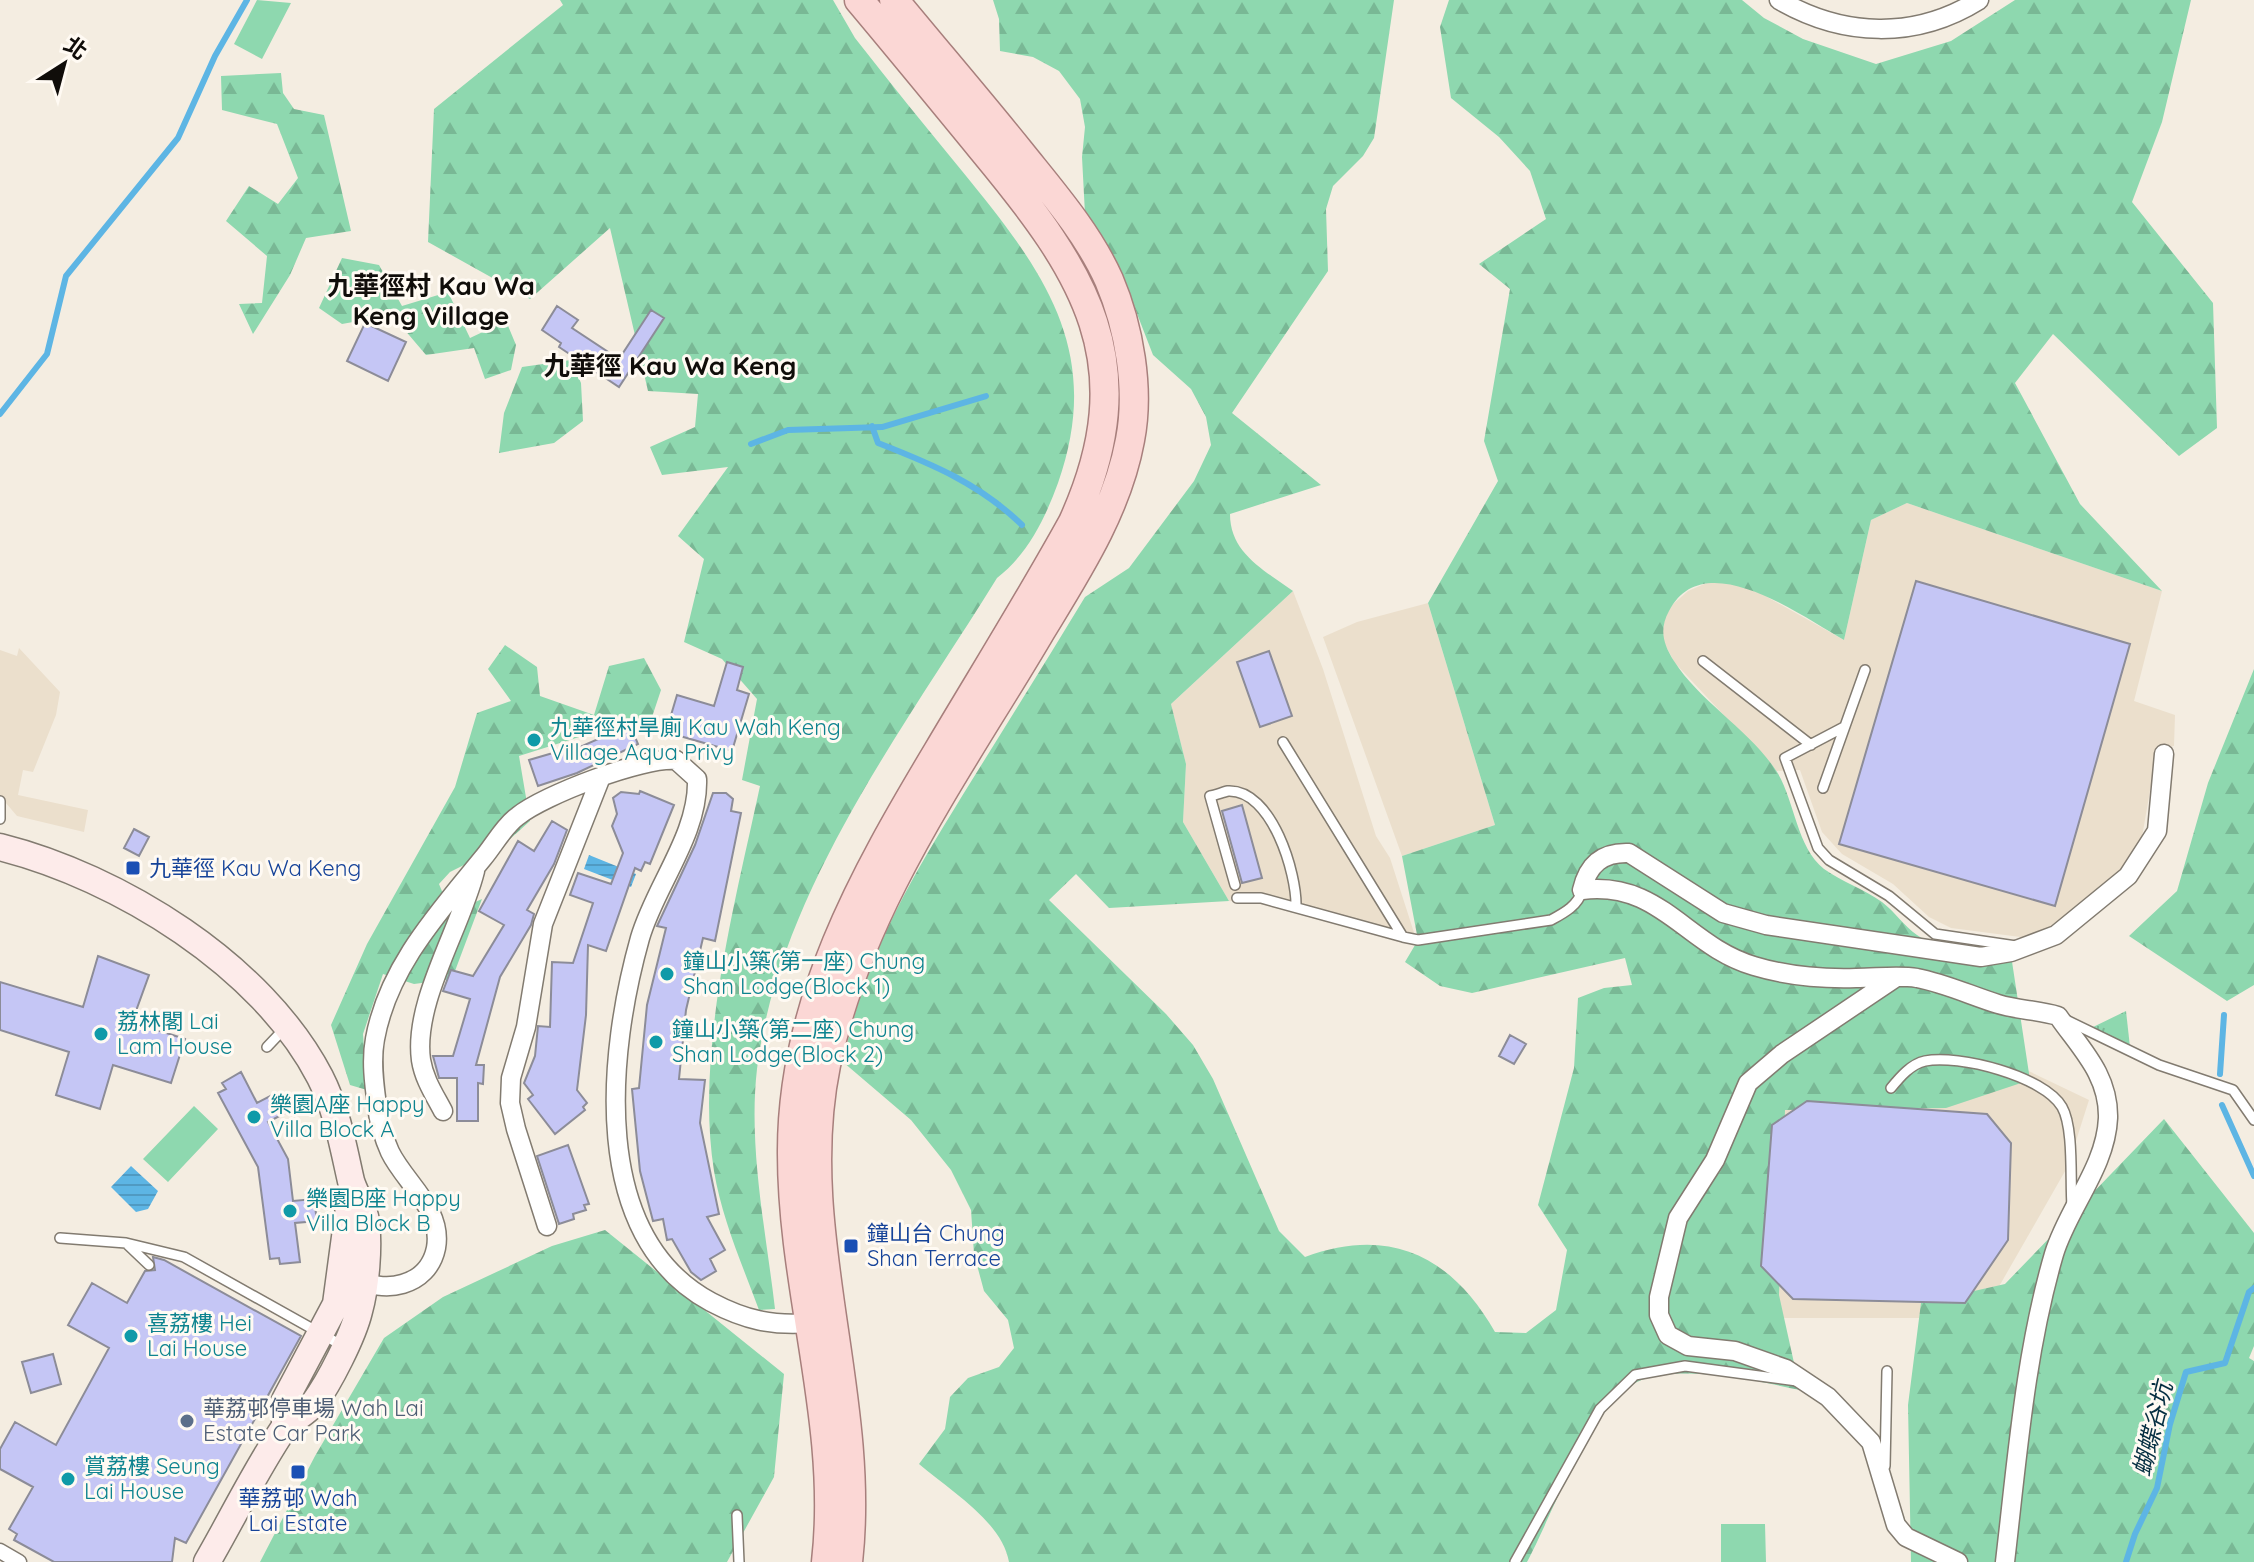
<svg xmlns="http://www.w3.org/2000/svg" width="2254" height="1562" font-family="Quicksand,'Noto Sans TC',sans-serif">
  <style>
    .built { fill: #ebdfcc }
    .forest { fill: url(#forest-firs) }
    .park { fill: url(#park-tufts) }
    .garden { fill: #8ed8af }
    .water { fill: url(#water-rules) }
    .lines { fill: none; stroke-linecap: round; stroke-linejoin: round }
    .stream { stroke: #5db5e4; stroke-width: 6 }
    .building { fill: #c5c6f5; stroke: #8c8c98; stroke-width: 2 }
    .service-casing { stroke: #827b70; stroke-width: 12 }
    .pedestrian-casing { stroke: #827b70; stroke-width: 17 }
    .minor-casing { stroke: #827b70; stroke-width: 21 }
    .secondary-casing { stroke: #827b70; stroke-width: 29 }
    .primary-casing { stroke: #a77f7c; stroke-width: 31 }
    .service { stroke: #fff; stroke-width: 9 }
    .pedestrian { stroke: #fff; stroke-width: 14 }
    .minor { stroke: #fff; stroke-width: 18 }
    .secondary { stroke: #fdebea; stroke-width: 26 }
    .primary { stroke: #fbd7d5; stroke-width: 28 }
    .culture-dot { fill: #0f9aa8; stroke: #fffaf3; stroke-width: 3 }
    .transit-dot { fill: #1a4fb4; stroke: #fffaf3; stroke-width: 3 }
    .service-dot { fill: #5c6f8a; stroke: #fffaf3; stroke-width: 3 }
    .labels { text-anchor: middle; stroke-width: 6; stroke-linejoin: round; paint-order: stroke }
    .culture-label { font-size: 22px; fill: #0d838f; stroke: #fffaf3; text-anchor: start }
    .transit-label { font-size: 22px; fill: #164399; stroke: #fffaf3; text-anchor: start }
    .service-label { font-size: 22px; fill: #4e5e75; stroke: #fffaf3; text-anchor: start }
    .water-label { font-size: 24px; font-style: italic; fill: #052e41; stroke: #fffaf3 }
    .quarter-label { font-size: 26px; font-weight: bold; fill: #100d0a; stroke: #fffaf3 }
  </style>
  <defs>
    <pattern id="forest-firs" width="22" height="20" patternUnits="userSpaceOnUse" patternTransform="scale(2)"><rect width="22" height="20" fill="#8ed8af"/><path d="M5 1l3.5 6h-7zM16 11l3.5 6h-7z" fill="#79b895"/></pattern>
    <pattern id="park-tufts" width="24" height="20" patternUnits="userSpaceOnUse" patternTransform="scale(2)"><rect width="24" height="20" fill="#8ed8af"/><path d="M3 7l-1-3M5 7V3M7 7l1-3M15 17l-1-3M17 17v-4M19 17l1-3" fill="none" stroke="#79b895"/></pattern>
    <pattern id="water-rules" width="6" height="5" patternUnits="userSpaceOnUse" patternTransform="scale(2)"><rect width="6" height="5" fill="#5db5e4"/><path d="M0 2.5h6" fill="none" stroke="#509ac2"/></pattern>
  </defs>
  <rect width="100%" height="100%" fill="#f4ede1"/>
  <path class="built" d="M1907,503L2162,591L2134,701L2175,715L2174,746L2157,750L2141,843L2130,863L2044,940L1951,928L1929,917L1893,884L1842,854L1822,832L1800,770L1776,771L1675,663L1663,641V621L1672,605L1688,591L1709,582L1733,583L1760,593L1844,640L1871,520Z
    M1293,591L1323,669L1376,836L1390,858L1418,945L1260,904L1229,901L1183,822L1186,764L1171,704Z
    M1428,603L1495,825L1402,856L1323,637L1357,622Z
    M19,648L60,692L56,715L33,772L23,770L18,795L88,810L84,832L17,816L0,796V650L17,656Z
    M1941,1029L2089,1100L2068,1166L1981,1318H1751L1761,1094Z"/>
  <path class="forest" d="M560,0H833L855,38C890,83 926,127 962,171C1042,269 1105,350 1058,483C1045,519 1027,555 997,578C905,727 779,891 757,1069C748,1148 766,1231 775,1309L759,1310C742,1264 722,1219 714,1171C695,1052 735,903 760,786L742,780L757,699L722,659L684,642L704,559L678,536L728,467L662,475L650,447L695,427L698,394L648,391L610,228L530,299L428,242L434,109L563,5Z
    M993,0H1394L1374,138L1363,156L1333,186L1326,209L1328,271L1232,413L1321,485L1230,514C1230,553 1264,570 1293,591L1171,704L1186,764L1183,822L1229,901L1109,908L1076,874L1049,900L1166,1014L1193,1045L1213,1079L1279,1231L1305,1257C1389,1226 1451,1255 1495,1332L1526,1333L1556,1310L1567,1250L1538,1205L1574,1068L1578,998L1604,988L1632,985L1625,958L1472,993L1440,986L1405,962L1418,940L1402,856L1495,825L1428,603L1498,481L1484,441L1510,289L1479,264L1546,219L1530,171L1499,137L1451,98L1440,27L1449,0H1742L1764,18L1803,39L1876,64L1951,41L2015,0H2191L2162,122L2132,202L2213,303L2217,428L2179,456L2053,334L2015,383L2080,504L2162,591L1907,503L1871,520L1844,640C1802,617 1704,543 1669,611C1659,629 1663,644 1674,661C1700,702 1751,731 1777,772C1795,801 1796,846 1824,869C1842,882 1864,889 1882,902C1895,912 1904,926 1917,935C1943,953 1981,951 2011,955L2030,1080L1946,1108L1785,1110L1779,1295L1800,1390C1757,1381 1678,1363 1637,1382C1592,1404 1551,1518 1527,1562H1009C1002,1521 949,1490 919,1464L945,1429L950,1397L968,1378L999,1367L1014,1348L1008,1320L984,1291L974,1254L971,1210L951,1170L911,1120L843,1062C866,950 914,874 972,780C1010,719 1048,658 1085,597L1129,568L1194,481L1211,445L1206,417L1191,389L1153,355L1117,262L1085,214L1082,157L1085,127L1080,99L1059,71L1033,57L1000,51L999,19Z
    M281,73L283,93L294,109L324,115L351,231L306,238L290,275L253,334L239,304L262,303L267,256L226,221L249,186L278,204L298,178L277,124L222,110L221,76Z
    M342,258L379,265L402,306L448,292L470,338L506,321L516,345L511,370L485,379L474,348L426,355L392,315L342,324L319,308Z
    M571,360L581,383L583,421L554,443L499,453L504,413L522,367Z
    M505,645L537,667L540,696L594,715L609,666L644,658L661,690L647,732L636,719L519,756L530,821L502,846L450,872L439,884L451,913L482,899L452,979L414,984L383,974L363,1034L367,1090L350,1085L331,1025L367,944L455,787L477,713L511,701L488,669Z
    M2254,669V985L2227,1001L2129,936L2177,891L2208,783Z
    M2164,1119L2254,1233V1346L2249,1358L2254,1361V1562H1911L1908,1405L1921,1303L2005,1284Z
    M605,1230L784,1374L774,1477L727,1562H260L315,1456L384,1338L443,1297L552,1246Z"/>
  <path class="park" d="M2126,1011L2130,1047L2091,1028Z"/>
  <path class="garden" d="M257,0L291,3L262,59L234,44Z
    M194,1106L218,1129L168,1182L143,1159Z
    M1721,1524H1765L1766,1562H1721Z"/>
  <path class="water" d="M589,855L636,874L631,887L584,869Z
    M131,1166L158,1191L148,1209L136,1212L111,1187Z"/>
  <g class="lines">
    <path class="stream" d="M0,414L47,354L66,276L178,138L215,56L247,0
      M872,426L878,443C932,464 980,484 1022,525
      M751,444L788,430L882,427L986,396
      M2220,1074L2224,1015
      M2222,1105L2254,1176
      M2126,1562L2135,1534L2157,1488L2170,1424L2186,1372L2225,1363L2249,1292L2254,1288"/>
  </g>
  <path class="building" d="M557,306L578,320L572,328L619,359L651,310L664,318L619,387L559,347L561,343L542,330Z
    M365,323L406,342L388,381L347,361Z
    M1916,581L2130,644L2055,906L1839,844Z
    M1269,651L1292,716L1260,727L1237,662Z
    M727,662L743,667L737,690L749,694L732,751L666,732L677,695L714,706Z
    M630,725L638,744L577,773L538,786L529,760L570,748L571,751Z
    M640,791L674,805L650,864L645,862L641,871L635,868L606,951L588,945L586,1015L577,1090L587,1103L583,1107L585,1110L555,1134L528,1099L533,1095L524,1083L535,1056L538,1026L550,1027L552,962L573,963L593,903L570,895L578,873L611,884L623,853L612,826L617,814L613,798L621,792L639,794Z
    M713,793H726L733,799L731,811L741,813L715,941L703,938L686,1010L679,1079L705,1080L700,1123L719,1214L707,1217L725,1250L710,1259L716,1271L701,1280L691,1272L672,1239L667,1240L663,1219L653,1221L640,1171L632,1089L639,1088L647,1005L666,928L657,926L695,845Z
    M1242,805L1262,878L1242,883L1222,811Z
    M552,821L567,830L554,864L527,910L534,914L531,925L500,977L476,1065H484L483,1084L478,1083V1121H457V1078H439L433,1056H453L470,999L443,991L451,970L473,976L504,925L479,911L518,841L534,851Z
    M134,829L149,837L139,856L124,848Z
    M98,956L149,975L132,1022L185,1039L171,1083L113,1065L100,1109L56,1095L69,1052L0,1030V982L83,1007Z
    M1510,1035L1526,1044L1514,1064L1499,1056Z
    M241,1072L257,1103L276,1093L287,1112L268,1122L288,1159L293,1201L314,1199L317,1221L295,1223L300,1262L280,1264L279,1258L270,1259L258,1167L218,1093L226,1089L222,1083Z
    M1807,1101L1987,1114L2011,1143L2008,1240L1965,1303L1793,1299L1761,1266L1772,1125Z
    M568,1145L589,1204L584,1205L586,1210L573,1214L574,1219L559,1224L537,1156Z
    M153,1257L164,1260L301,1336L186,1543L175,1538L172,1562H54L14,1540L17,1534L9,1529L33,1487L0,1469V1449L15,1422L56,1445L109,1348L68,1325L92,1283L127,1303L145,1271L155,1270Z
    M53,1354L61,1384L31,1393L22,1362Z"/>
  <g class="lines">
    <defs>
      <path id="service" d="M1703,661L1811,745
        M1844,727L1785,758L1818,848L1829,860L1889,896L1935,934L2016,946
        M1283,742L1403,937L1418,940L1551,920C1564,913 1579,905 1582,890
        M1823,788L1865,670
        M0,801V819
        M1235,885L1210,796C1216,795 1223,792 1228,791C1272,789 1297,874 1296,907
        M1237,898H1261L1403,937
        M2064,1019L2159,1065L2233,1090L2254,1120
        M267,1047L284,1029
        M1891,1088C1900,1077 1911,1064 1925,1061C1958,1054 2044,1076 2062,1107C2074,1128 2070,1180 2072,1206
        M60,1238L126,1243L184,1257L343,1346
        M128,1245L149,1265
        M1885,1466L1887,1371
        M737,1515L739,1562
        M1515,1562L1600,1409L1635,1375L1685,1366L1797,1381"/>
      <path id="pedestrian" d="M0,1551L19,1562"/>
      <path id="minor" d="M1779,0C1843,37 1915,40 1979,0
        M1895,978L1782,1054L1748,1083L1715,1160L1678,1218L1659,1297V1315L1668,1335L1688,1346L1735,1351L1786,1369L1828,1397L1871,1442L1896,1525L1906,1537L1958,1562
        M443,1111C434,1094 424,1079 421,1060C413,1002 461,928 475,871
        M547,1226L516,1129L510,1103L511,1078L526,1027L543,924L601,777
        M354,1277C383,1295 428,1287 436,1248C443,1209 405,1183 390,1152C384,1139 378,1119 377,1105C374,1084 371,1060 375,1039C388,967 439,912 483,858C494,845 504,826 518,816C544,795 643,757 676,760L697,779C699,834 655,886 640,938C608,1052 588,1236 711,1302C745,1320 772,1326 810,1323
        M2005,1562C2017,1460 2025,1353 2054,1254C2068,1208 2106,1167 2108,1118C2109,1075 2081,1049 2058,1016C2038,1010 2017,1010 1998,1004C1972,996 1944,983 1917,978C1898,975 1876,978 1856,978C1822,979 1787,976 1754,966C1686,946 1660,880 1582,890C1588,864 1603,852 1629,853L1723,913L1766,925L1981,957L2011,952L2056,935L2128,876L2157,831L2164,754"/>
      <path id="secondary" d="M0,847C119,877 262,965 320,1077C337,1110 343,1146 351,1181C355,1194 364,1207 366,1221C369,1247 366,1286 359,1311C353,1336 329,1383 314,1403C305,1414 290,1420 282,1431C254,1473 232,1519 207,1562
        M285,1427V1400L336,1304L352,1185"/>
      <path id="primary" d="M826,1562C842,1424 792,1291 792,1154C791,1004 863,876 938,751C983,675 1030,600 1073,522C1145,363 1085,273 983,150C942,100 901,50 859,0
        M848,1562C867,1396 792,1230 826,1065C859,906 958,771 1039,634C1076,573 1117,511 1130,440C1140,389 1129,327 1109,280C1088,233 1052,192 1020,152C979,101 936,51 894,0"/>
    </defs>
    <use href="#service" class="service-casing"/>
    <use href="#pedestrian" class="pedestrian-casing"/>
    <use href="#minor" class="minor-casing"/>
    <use href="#secondary" class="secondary-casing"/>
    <use href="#primary" class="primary-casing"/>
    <use href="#service" class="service"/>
    <use href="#pedestrian" class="pedestrian"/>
    <use href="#minor" class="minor"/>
    <use href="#secondary" class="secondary"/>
    <use href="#primary" class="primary"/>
  </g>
  <g class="culture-dot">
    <circle cx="534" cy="740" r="8"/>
    <circle cx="667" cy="974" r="8"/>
    <circle cx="101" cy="1034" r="8"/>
    <circle cx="656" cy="1042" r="8"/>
    <circle cx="254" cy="1117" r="8"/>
    <circle cx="290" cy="1211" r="8"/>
    <circle cx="131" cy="1336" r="8"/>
    <circle cx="68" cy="1479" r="8"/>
  </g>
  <g class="transit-dot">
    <rect x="125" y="860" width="16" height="16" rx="4"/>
    <rect x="843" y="1238" width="16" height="16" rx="4"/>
    <rect x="290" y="1464" width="16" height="16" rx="4"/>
  </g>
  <circle class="service-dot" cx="187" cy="1421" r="8"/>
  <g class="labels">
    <g class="culture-label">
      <text x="550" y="735">九華徑村旱廁 Kau Wah Keng<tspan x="550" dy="25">Village Aqua Privy</tspan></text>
      <text x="683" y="969">鐘山小築(第一座) Chung<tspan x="683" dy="25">Shan Lodge(Block 1)</tspan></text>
      <text x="117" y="1029">荔林閣 Lai<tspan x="117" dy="25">Lam House</tspan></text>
      <text x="672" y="1037">鐘山小築(第二座) Chung<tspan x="672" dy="25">Shan Lodge(Block 2)</tspan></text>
      <text x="270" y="1112">樂園A座 Happy<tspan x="270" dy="25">Villa Block A</tspan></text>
      <text x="306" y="1206">樂園B座 Happy<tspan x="306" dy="25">Villa Block B</tspan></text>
      <text x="147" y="1331">喜荔樓 Hei<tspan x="147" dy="25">Lai House</tspan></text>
      <text x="84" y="1474">賞荔樓 Seung<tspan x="84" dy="25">Lai House</tspan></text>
    </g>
    <g class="transit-label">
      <text x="149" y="876">九華徑 Kau Wa Keng</text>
      <text x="867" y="1241">鐘山台 Chung<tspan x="867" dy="25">Shan Terrace</tspan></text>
      <text x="298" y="1506" text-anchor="middle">華荔邨 Wah<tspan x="298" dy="25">Lai Estate</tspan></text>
    </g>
    <g class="service-label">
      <text x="203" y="1416">華荔邨停車場 Wah Lai<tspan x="203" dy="25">Estate Car Park</tspan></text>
    </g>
    <g class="water-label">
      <text transform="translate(2153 1429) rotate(-76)" y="8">蝴蝶谷坑</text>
    </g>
    <g class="quarter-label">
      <text x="431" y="295">九華徑村 Kau Wa<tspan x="431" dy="30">Keng Village</tspan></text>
      <text x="670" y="375">九華徑 Kau Wa Keng</text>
    </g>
  </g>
  <g transform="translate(64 64) rotate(36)" stroke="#fffaf3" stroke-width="6" paint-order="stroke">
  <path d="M0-6L14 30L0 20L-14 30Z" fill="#100d0a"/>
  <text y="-12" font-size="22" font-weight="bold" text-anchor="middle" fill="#100d0a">北</text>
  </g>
</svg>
